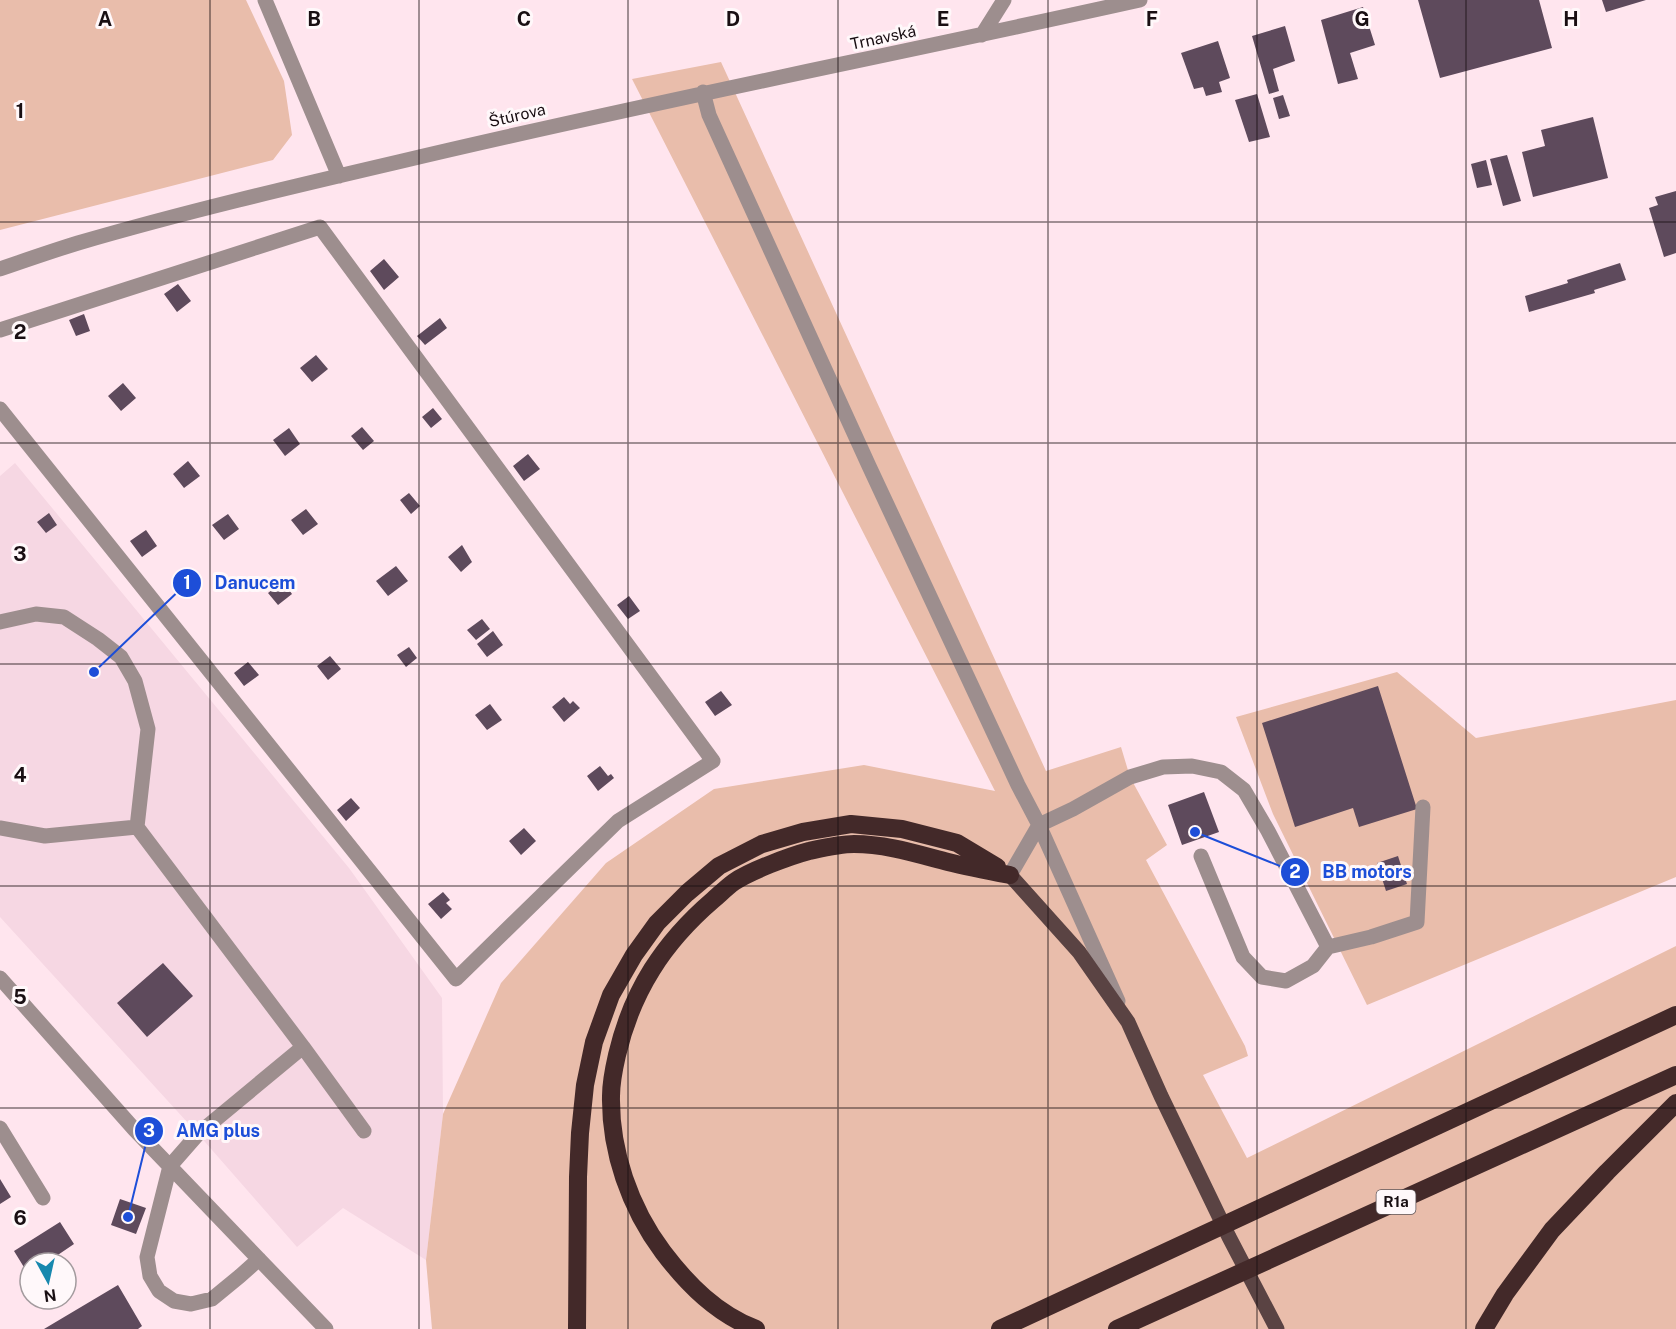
<svg xmlns="http://www.w3.org/2000/svg" width="1676" height="1329" font-family="'Public Sans',sans-serif">
  <style>
    .built { fill: #f6d7e3 }
    .green { fill: #e9bdab }
    .building { fill: #5e4a5c }
    .lines { fill: none; stroke-linecap: round; stroke-linejoin: round }
    .minor { stroke: #9d8e8e; stroke-width: 15 }
    .major { stroke: #5a4343; stroke-width: 15 }
    .highway { stroke: #432929; stroke-width: 18 }
    .grid { fill: none; stroke: #190f13; stroke-width: 1.5; stroke-opacity: 0.55 }
    .labels { text-anchor: middle; stroke-width: 6; stroke-linejoin: round; paint-order: stroke }
    .shield { fill: #fff8fa; stroke: #5e5558; stroke-width: 1.5 }
    .shield-label { font-size: 15px; font-weight: bold; fill: #190f13 }
    .street-label { font-size: 16px; fill: #190f13; stroke: #fff8fa }
    .grid-label { font-size: 20px; text-anchor: middle; font-weight: bold; fill: #190f13; stroke: #fff8fa; stroke-width: 6; stroke-linejoin: round; paint-order: stroke }
    .leader { fill: none; stroke: #1d4ed8; stroke-width: 2 }
    .callout-dot { fill: #1d4ed8; stroke: #fff8fa; stroke-width: 2 }
    .mark-label { font-size: 18px; text-anchor: middle; font-weight: bold; fill: #fff }
    .callout-label { font-size: 18px; text-anchor: middle; font-weight: bold; fill: #1d4ed8; stroke: #fff8fa; stroke-width: 6; stroke-linejoin: round; paint-order: stroke }
  </style>
  <rect width="100%" height="100%" fill="#ffe5ee"/>
  <path class="built" d="M15,463L349,868L442,998L443,1114L426,1260L343,1208L297,1247L198,1134L0,917V476Z"/>
  <path class="green" d="M0,0H246L284,81L292,135L273,160L0,230Z
    M721,62L1046,771L1121,747L1130,777L1167,845L1146,860L1245,1046L1248,1056L1203,1075L1247,1158L1676,946V1329H432L426,1260L443,1114L501,983L606,863L714,789L864,765L995,791L632,79Z
    M1397,672L1476,738L1676,700V877L1367,1005L1273,814L1236,717Z"/>
  <path class="building" d="M1418,0H1539L1552,48L1440,78Z
    M1602,0H1646L1606,12Z
    M1363,7L1375,45L1350,53L1358,79L1338,84L1321,20Z
    M1285,26L1295,61L1273,69L1279,91L1269,94L1252,36Z
    M1218,41L1230,78L1219,82L1222,92L1206,96L1203,87L1194,89L1181,53Z
    M1257,94L1270,137L1249,142L1235,100Z
    M1283,95L1290,116L1279,119L1273,98Z
    M1593,117L1608,178L1533,197L1522,152L1545,146L1541,130Z
    M1507,155L1521,201L1503,206L1490,159Z
    M1486,160L1492,185L1477,188L1471,164Z
    M1676,191V253L1664,257L1649,208L1658,205L1655,197Z
    M384,259L399,277L384,290L370,271Z
    M1620,263L1626,280L1594,290L1595,293L1529,312L1525,296L1568,283L1567,280Z
    M178,284L191,301L177,312L164,294Z
    M84,314L90,331L76,336L69,320Z
    M440,318L447,328L425,345L417,336Z
    M316,355L328,369L312,382L300,368Z
    M123,383L136,398L121,411L108,396Z
    M433,408L442,419L431,428L422,417Z
    M362,427L374,441L363,450L351,436Z
    M289,428L300,444L285,456L273,440Z
    M528,454L540,469L524,481L513,466Z
    M188,461L200,476L184,488L173,474Z
    M409,493L420,506L411,514L400,500Z
    M306,509L318,524L303,535L291,520Z
    M49,513L57,525L46,533L37,522Z
    M228,514L239,529L224,540L212,525Z
    M146,530L157,546L142,557L130,541Z
    M462,545L472,562L461,572L448,557Z
    M396,566L408,581L388,596L376,581Z
    M283,581L292,594L278,605L268,593Z
    M629,596L640,611L628,619L617,605Z
    M482,619L490,629L476,640L467,630Z
    M493,631L503,645L487,657L477,644Z
    M409,647L417,658L406,667L397,655Z
    M330,656L341,669L328,680L317,666Z
    M248,662L259,675L244,686L234,673Z
    M1378,686L1417,809L1359,827L1353,808L1295,827L1262,723Z
    M721,691L732,705L715,716L705,702Z
    M564,697L570,704L573,701L580,708L564,722L552,707Z
    M490,704L502,720L487,730L475,715Z
    M600,766L608,776L611,774L614,778L598,791L587,776Z
    M1204,792L1219,832L1182,845L1168,805Z
    M351,798L360,808L346,821L337,810Z
    M524,828L536,841L521,855L509,841Z
    M1398,856L1407,884L1386,891L1377,863Z
    M443,892L450,900L446,903L452,909L441,919L428,904Z
    M163,963L193,996L147,1037L117,1003Z
    M0,1179L11,1197L0,1204Z
    M120,1199L146,1208L136,1234L111,1225Z
    M60,1222L74,1244L46,1263H30V1277L14,1251Z
    M118,1285L142,1326L138,1329H44Z"/>
  <g class="lines">
    <path class="minor" d="M265,0L339,176
      M982,35L1004,0
      M703,92L709,115L719,137L869,466L1018,785L1039,825L1118,1001
      M0,269C26,260 52,251 78,243C184,212 291,187 398,162C645,103 893,55 1140,0
      M0,330L320,227L713,761L618,821L456,979L0,409
      M0,622L36,614L64,617L98,639L121,657L135,681L148,729L137,827L303,1047L198,1134L170,1166L147,1257L150,1276L159,1291L174,1301L191,1304L212,1299L240,1276L259,1259
      M0,828L45,836L137,827
      M1201,856L1243,957L1262,977L1286,981L1313,966L1328,947
      M1010,875L1039,825L1073,809L1130,777L1163,767L1192,766L1221,772L1244,790L1268,831L1328,947L1371,937L1417,922L1423,807
      M0,978L134,1129L326,1329
      M303,1047L364,1131
      M0,1128L43,1198"/>
    <path class="major" d="M1010,875L1079,952L1128,1022L1161,1096L1229,1237L1277,1329"/>
    <path class="highway" d="M577,1329L578,1177L580,1133L585,1085L594,1042L611,995L634,955L657,923L687,893L719,866L762,844L803,832L851,824L902,829L957,843L997,867
      M756,1329C717,1314 688,1285 663,1252C630,1208 610,1151 611,1096C611,1082 614,1068 617,1055C632,991 663,943 713,900C720,894 727,887 734,882C750,871 790,856 809,851C823,848 840,844 854,844C886,844 917,854 948,862C968,867 989,871 1010,875
      M1000,1329L1676,1015
      M1117,1329L1676,1075
      M1484,1329L1505,1294L1552,1230L1607,1172L1676,1103"/>
  </g>
  <path class="grid" d="M210,0V1329M419,0V1329M628,0V1329M838,0V1329M1048,0V1329M1257,0V1329M1466,0V1329M0,222H1676M0,443H1676M0,664H1676M0,886H1676M0,1108H1676"/>
  <g class="labels">
    <rect class="shield" x="1376.5" y="1190" width="39" height="24" rx="4.5"/>
    <g class="shield-label">
      <text x="1396" y="1207">R1a</text>
    </g>
    <g class="street-label">
      <text transform="translate(883 37) rotate(-12)" y="6">Trnavská</text>
      <text transform="translate(517 115) rotate(-13)" y="6">Štúrova</text>
    </g>
  </g>
  <g class="grid-label">
    <text x="105" y="26">A</text>
    <text x="314" y="26">B</text>
    <text x="524" y="26">C</text>
    <text x="733" y="26">D</text>
    <text x="943" y="26">E</text>
    <text x="1152" y="26">F</text>
    <text x="1362" y="26">G</text>
    <text x="1571" y="26">H</text>
    <text x="20" y="118">1</text>
    <text x="20" y="339">2</text>
    <text x="20" y="561">3</text>
    <text x="20" y="782">4</text>
    <text x="20" y="1004">5</text>
    <text x="20" y="1225">6</text>
  </g>
  <path class="leader" d="M94 672L187 583M1195 832L1295 872M128 1217L149 1131"/>
  <g class="callout-dot">
    <circle cx="94" cy="672" r="6"/>
    <circle cx="1195" cy="832" r="6"/>
    <circle cx="128" cy="1217" r="6"/>
    <circle cx="187" cy="583" r="15"/>
    <circle cx="1295" cy="872" r="15"/>
    <circle cx="149" cy="1131" r="15"/>
  </g>
  <g class="mark-label">
    <text x="187" y="589">1</text>
    <text x="1295" y="878">2</text>
    <text x="149" y="1137">3</text>
  </g>
  <g class="callout-label">
    <text x="255" y="589">Danucem</text>
    <text x="1367" y="878">BB motors</text>
    <text x="218" y="1137">AMG plus</text>
  </g>
  <g transform="translate(48 1281) rotate(172)"><circle r="28" fill="#fff8fa" stroke="#a39b9e" stroke-width="1.5"/>
  <path d="M0-4.5L10 22L0 15L-10 22Z" fill="#1888ae"/>
  <text y="-9" font-size="16" font-weight="bold" text-anchor="middle" fill="#190f13">N</text>
  </g>
</svg>
